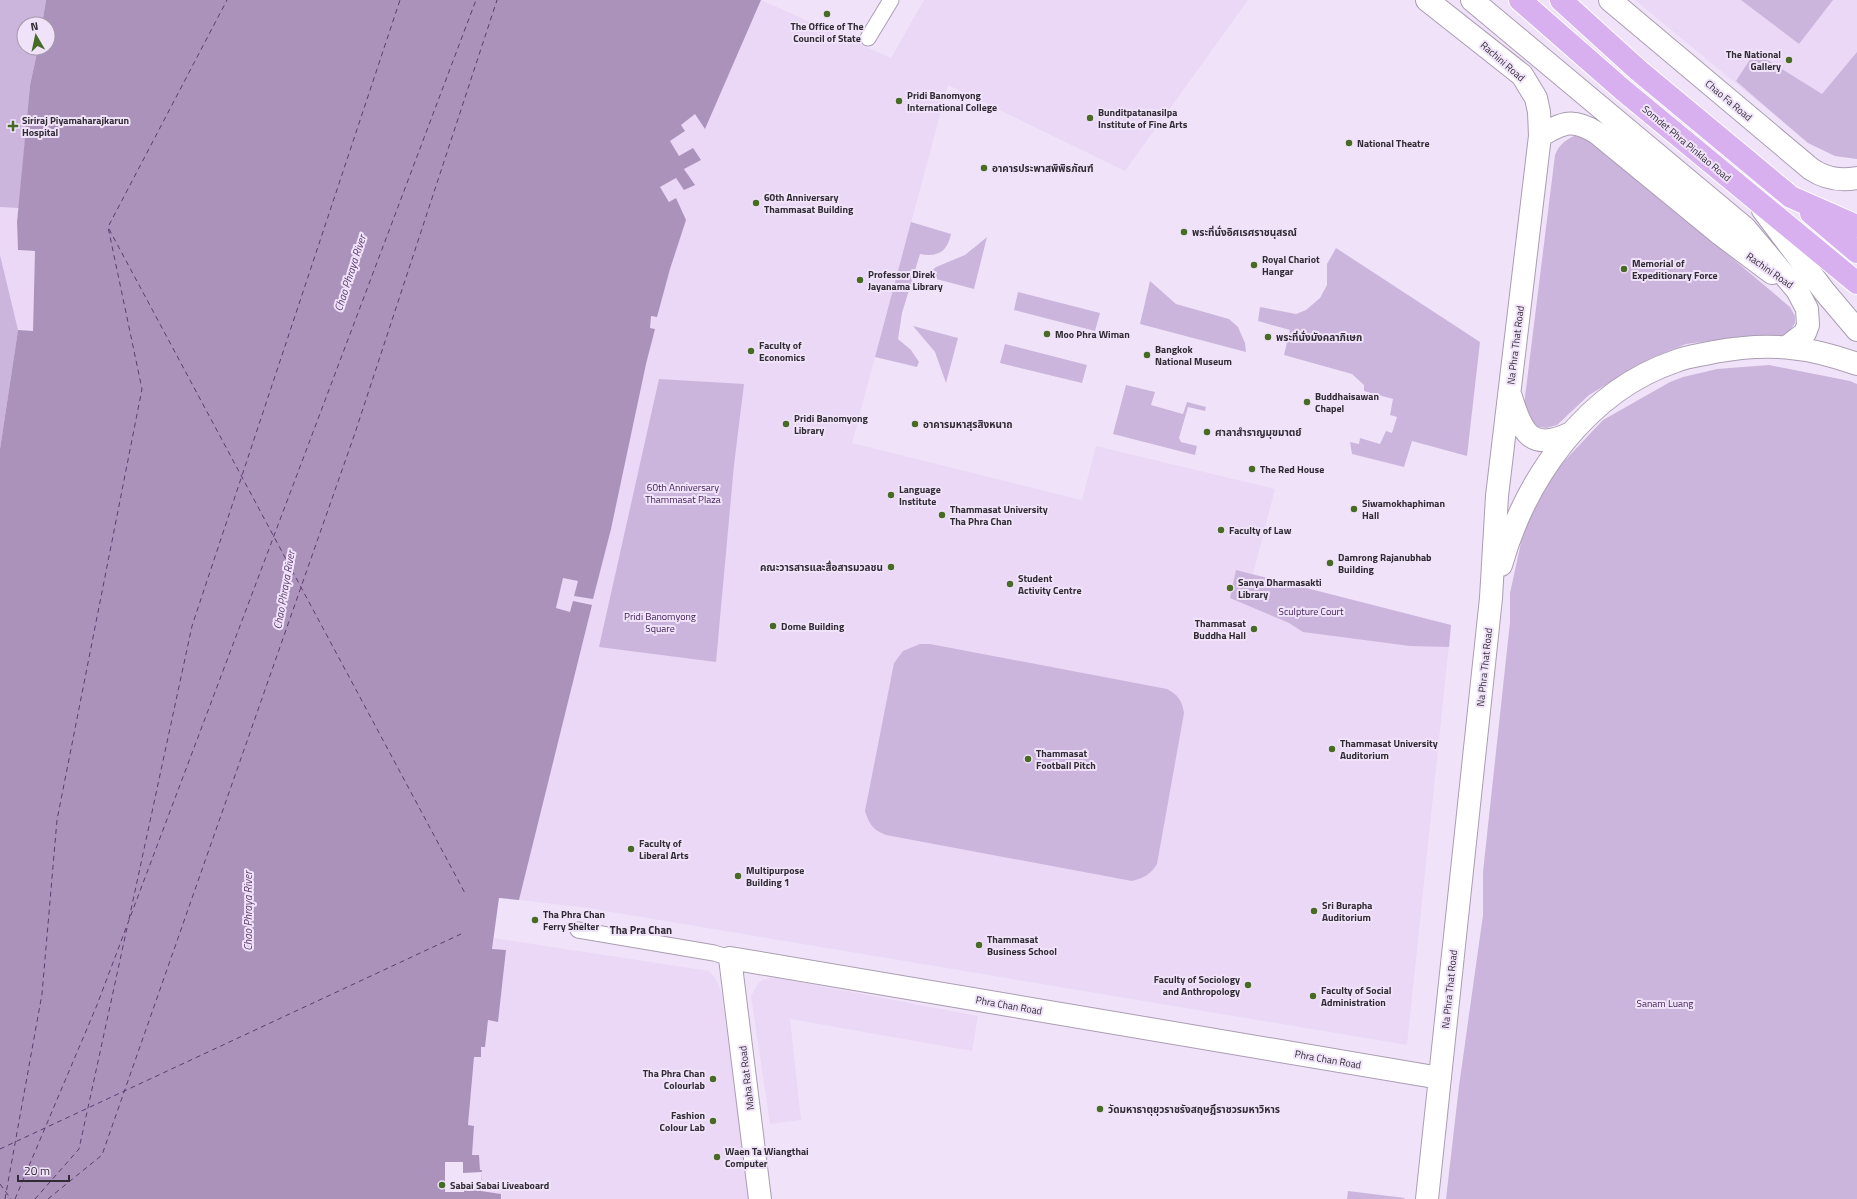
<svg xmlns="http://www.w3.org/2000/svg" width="1857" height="1199" font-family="'Titillium Web','Noto Sans Thai',sans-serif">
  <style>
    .built { fill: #ead8f6 }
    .green { fill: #ccb5dc }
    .water { fill: #ab92bb }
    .pier { fill: #f0e3f9 }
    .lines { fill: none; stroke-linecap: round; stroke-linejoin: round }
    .ferry { stroke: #5d3b71; stroke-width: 1; stroke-dasharray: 5 4; stroke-linecap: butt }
    .street-casing { stroke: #aa9db2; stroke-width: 17 }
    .secondary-casing { stroke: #aa9db2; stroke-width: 24 }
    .primary-casing { stroke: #fff; stroke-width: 24 }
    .street { stroke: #fff; stroke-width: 15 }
    .secondary { stroke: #fff; stroke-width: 22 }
    .primary { stroke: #d8b0ef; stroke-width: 22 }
    .poi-dot { fill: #476b24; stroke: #f0e3f9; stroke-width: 1.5 }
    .labels { text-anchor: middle; stroke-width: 4; stroke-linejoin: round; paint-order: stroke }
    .poi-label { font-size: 10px; font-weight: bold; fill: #302b34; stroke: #f0e3f9; text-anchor: start }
    .street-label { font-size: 10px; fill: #302b34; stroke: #f0e3f9 }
    .park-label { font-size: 10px; fill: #432155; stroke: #f0e3f9 }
    .water-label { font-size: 11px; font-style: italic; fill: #5d3b71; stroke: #f0e3f9 }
    .neighbourhood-label { font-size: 11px; font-weight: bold; fill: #302b34; stroke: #f0e3f9 }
  </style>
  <rect width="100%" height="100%" fill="#f0e3f9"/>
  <path class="built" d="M0,0H46L42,24H24V48H38L30,85L17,222L18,250L35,251L33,332L18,330L0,449Z
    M761,0L891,58L924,0H1248L1125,171L948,85L852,443L1082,500L1096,446L1275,489L1253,574L1451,625L1407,1045L581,907L519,900L592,605L570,612L556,608L563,578L578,581L646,364L655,329L650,328L651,316L657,317L670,269L676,199L670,202L660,187L676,178L694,185L670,141L685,132L681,125L695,114L705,128Z
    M1635,0H1857V159L1835,156L1808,143Z
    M494,938L709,971L716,979L722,995L749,1199H502V1194L481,1191L482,1170H480L479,1155H472L474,1126H468L474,1056L481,1047H485L488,1020L498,1021L506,951L492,950Z
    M772,977L978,1016L972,1051L790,1019L801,1120L770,1124L751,996L759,982Z"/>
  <path class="green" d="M0,0H46L42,24H24V48H38L30,85L19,208L0,207Z
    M1741,0H1833L1799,44Z
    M1755,52L1822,94L1857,52V159L1835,156L1808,143L1736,81Z
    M1574,136H1581L1599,146L1790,307L1795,316V323L1790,331L1783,336L1733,338L1686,344L1651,358L1589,395L1557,425L1546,428L1538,427L1531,420L1524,405L1555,155C1559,145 1564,141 1574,136Z
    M911,222L951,234C947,253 937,257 920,254L902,313L898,339L911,350L919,362L917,367L875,357Z
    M987,237L974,289L925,276L936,267L965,255Z
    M1336,248L1480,342L1467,456L1412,441L1404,467L1352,454L1350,442L1359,444L1360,438L1380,444L1386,431L1392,433L1397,417L1390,415L1393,399L1364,391V385L1352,374L1284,355L1290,330L1258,321L1260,307L1296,314L1306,310L1320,298L1327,285V264Z
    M0,255L18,330L0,449Z
    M1150,281L1176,304L1229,319L1238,327L1245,343L1246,352L1140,324Z
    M1018,292L1100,313L1095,331L1014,310Z
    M913,326L958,338L946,383L935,352Z
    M1005,344L1087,365L1082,383L1000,363Z
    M1769,365L1850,381L1857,384V1199H1446L1459,1086L1483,915V872L1510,622V593L1524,529L1554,472L1603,420L1670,382L1683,377L1717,369Z
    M659,379L744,384L734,465L716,662L599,647Z
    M1126,385L1155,392L1151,405L1183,414L1187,402L1206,407L1205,411L1188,407L1179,438L1181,442L1197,446L1195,455L1113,434Z
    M1236,570L1451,625L1449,647L1410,646L1303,632L1289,623L1230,598Z
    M920,644H930L1167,689C1178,695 1182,700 1184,713L1157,864C1151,874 1144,878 1132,881L886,835C873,830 869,824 865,811L894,663L903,651Z
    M1348,1191L1405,1198L1404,1199H1347Z"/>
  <path class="water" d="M46,0H761L705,129L695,114L681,125L685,131L670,141L679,156L693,148L701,160L684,169L695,185L684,190L676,178L660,187L669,202L676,198L686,220L670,269L657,317L651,316L650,328L655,329L646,364L611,529L593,599L574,596L578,581L563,578L556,608L570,612L573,601L592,605L519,900L499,898L492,949L506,950L498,1022L488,1020L485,1047H481V1057H474L468,1125L474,1126L472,1155H479L480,1170H482L481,1191L501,1194V1199H0V449L18,330L33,331L35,251L18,250L17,222L30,85L38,48H48V24H42Z"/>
  <path class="pier" d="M445,1162H463V1173L482,1172L481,1184L464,1183V1192H445Z"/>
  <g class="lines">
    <path class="ferry" d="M109,229L466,895
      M129,919L192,626L400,0
      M0,1149L461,934
      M0,1184L11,1199
      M5,1199L42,994L57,820L142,389L108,227L227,0
      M15,1199L97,1005L476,0
      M35,1199L79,1149L127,928
      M48,1199L102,1155L355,433L497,0"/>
    <defs>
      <path id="street" d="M868,38L891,0
        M578,930L714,953L730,958"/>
      <path id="secondary" d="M1472,0L1745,228L1797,290L1807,309L1808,325L1805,333L1788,346
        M1610,0L1811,169C1826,179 1840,181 1857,178
        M1540,136C1564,122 1573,118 1597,133L1720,234L1772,273
        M1763,210L1824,291L1857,330
        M1511,397C1522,433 1531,452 1571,433
        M1501,565C1526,477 1587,391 1676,361C1688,356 1702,355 1714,352C1767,342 1807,346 1857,364
        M760,1199L730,958L1440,1078
        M1427,1199L1491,598L1497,496L1540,136L1539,112L1536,98L1522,75L1427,0"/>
      <path id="primary" d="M1520,0L1623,90L1857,283
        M1561,0L1638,70L1791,197L1857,226
        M1811,213L1857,252"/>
    </defs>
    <use href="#street" class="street-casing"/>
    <use href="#secondary" class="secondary-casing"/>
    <use href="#primary" class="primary-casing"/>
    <use href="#street" class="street"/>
    <use href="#secondary" class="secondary"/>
    <use href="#primary" class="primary"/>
  </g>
  <g class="poi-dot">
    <circle cx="827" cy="14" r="4"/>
    <circle cx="1789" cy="60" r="4"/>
    <circle cx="899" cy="101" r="4"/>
    <circle cx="1090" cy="118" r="4"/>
    <path d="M11 120h4v4h4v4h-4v4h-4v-4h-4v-4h4z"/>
    <circle cx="1349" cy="143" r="4"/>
    <circle cx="984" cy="168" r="4"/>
    <circle cx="756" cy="203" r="4"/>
    <circle cx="1184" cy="232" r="4"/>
    <circle cx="1254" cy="265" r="4"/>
    <circle cx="1624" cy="269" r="4"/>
    <circle cx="860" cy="280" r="4"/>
    <circle cx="1047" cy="334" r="4"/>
    <circle cx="1268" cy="337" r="4"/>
    <circle cx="751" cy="351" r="4"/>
    <circle cx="1147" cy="355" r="4"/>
    <circle cx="1307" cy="402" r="4"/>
    <circle cx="786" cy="424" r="4"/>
    <circle cx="915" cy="424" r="4"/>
    <circle cx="1207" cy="432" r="4"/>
    <circle cx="1252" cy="469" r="4"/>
    <circle cx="891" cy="495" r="4"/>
    <circle cx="1354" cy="509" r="4"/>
    <circle cx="942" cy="515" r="4"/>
    <circle cx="1221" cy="530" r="4"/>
    <circle cx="1330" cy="563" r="4"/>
    <circle cx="891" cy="567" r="4"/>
    <circle cx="1010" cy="584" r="4"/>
    <circle cx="1230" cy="588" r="4"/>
    <circle cx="773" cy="626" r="4"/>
    <circle cx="1254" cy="629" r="4"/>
    <circle cx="1332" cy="749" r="4"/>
    <circle cx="1028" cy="759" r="4"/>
    <circle cx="631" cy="849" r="4"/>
    <circle cx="738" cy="876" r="4"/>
    <circle cx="1314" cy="911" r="4"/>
    <circle cx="535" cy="920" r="4"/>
    <circle cx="979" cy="945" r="4"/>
    <circle cx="1248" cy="985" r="4"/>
    <circle cx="1313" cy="996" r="4"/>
    <circle cx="713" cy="1079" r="4"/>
    <circle cx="1100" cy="1109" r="4"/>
    <circle cx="713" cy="1121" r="4"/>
    <circle cx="717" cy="1157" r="4"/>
    <circle cx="442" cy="1185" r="4"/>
  </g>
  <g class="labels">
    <g class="poi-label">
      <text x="827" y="30" text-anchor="middle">The Office of The<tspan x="827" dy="12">Council of State</tspan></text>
      <text x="1781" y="58" text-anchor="end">The National<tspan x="1781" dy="12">Gallery</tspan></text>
      <text x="907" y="99">Pridi Banomyong<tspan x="907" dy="12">International College</tspan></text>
      <text x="1098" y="116">Bunditpatanasilpa<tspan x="1098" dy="12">Institute of Fine Arts</tspan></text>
      <text x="22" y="124">Siriraj Piyamaharajkarun<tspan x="22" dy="12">Hospital</tspan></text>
      <text x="1357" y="147">National Theatre</text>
      <text x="992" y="172">อาคารประพาสพิพิธภัณฑ์</text>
      <text x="764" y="201">60th Anniversary<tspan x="764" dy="12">Thammasat Building</tspan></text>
      <text x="1192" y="236">พระที่นั่งอิศเรศราชนุสรณ์</text>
      <text x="1262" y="263">Royal Chariot<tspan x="1262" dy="12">Hangar</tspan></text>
      <text x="1632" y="267">Memorial of<tspan x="1632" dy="12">Expeditionary Force</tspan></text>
      <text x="868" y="278">Professor Direk<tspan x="868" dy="12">Jayanama Library</tspan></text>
      <text x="1055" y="338">Moo Phra Wiman</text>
      <text x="1276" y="341">พระที่นั่งมังคลาภิเษก</text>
      <text x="759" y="349">Faculty of<tspan x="759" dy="12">Economics</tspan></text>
      <text x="1155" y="353">Bangkok<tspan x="1155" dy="12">National Museum</tspan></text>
      <text x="1315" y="400">Buddhaisawan<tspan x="1315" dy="12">Chapel</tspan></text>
      <text x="794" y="422">Pridi Banomyong<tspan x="794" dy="12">Library</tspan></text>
      <text x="923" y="428">อาคารมหาสุรสิงหนาถ</text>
      <text x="1215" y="436">ศาลาสำราญมุขมาตย์</text>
      <text x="1260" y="473">The Red House</text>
      <text x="899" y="493">Language<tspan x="899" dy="12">Institute</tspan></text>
      <text x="1362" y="507">Siwamokhaphiman<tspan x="1362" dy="12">Hall</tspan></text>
      <text x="950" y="513">Thammasat University<tspan x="950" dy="12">Tha Phra Chan</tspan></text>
      <text x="1229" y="534">Faculty of Law</text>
      <text x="1338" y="561">Damrong Rajanubhab<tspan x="1338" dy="12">Building</tspan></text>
      <text x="883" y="571" text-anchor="end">คณะวารสารและสื่อสารมวลชน</text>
      <text x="1018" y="582">Student<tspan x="1018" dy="12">Activity Centre</tspan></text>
      <text x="1238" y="586">Sanya Dharmasakti<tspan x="1238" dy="12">Library</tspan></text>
      <text x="1246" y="627" text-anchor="end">Thammasat<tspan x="1246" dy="12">Buddha Hall</tspan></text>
      <text x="781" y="630">Dome Building</text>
      <text x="1340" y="747">Thammasat University<tspan x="1340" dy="12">Auditorium</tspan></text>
      <text x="1036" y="757">Thammasat<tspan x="1036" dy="12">Football Pitch</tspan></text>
      <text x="639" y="847">Faculty of<tspan x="639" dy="12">Liberal Arts</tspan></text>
      <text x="746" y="874">Multipurpose<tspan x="746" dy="12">Building 1</tspan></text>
      <text x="1322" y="909">Sri Burapha<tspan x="1322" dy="12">Auditorium</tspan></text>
      <text x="543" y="918">Tha Phra Chan<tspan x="543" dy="12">Ferry Shelter</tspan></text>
      <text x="987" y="943">Thammasat<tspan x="987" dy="12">Business School</tspan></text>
      <text x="1240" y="983" text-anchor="end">Faculty of Sociology<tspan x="1240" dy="12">and Anthropology</tspan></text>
      <text x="1321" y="994">Faculty of Social<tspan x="1321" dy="12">Administration</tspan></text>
      <text x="705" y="1077" text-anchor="end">Tha Phra Chan<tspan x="705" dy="12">Colourlab</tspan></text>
      <text x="1108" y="1113">วัดมหาธาตุยุวราชรังสฤษฎิ์ราชวรมหาวิหาร</text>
      <text x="705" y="1119" text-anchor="end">Fashion<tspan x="705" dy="12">Colour Lab</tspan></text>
      <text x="725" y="1155">Waen Ta Wiangthai<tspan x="725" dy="12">Computer</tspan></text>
      <text x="450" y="1189">Sabai Sabai Liveaboard</text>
    </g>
    <g class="street-label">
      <text transform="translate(1503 61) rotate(41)" y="4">Rachini Road</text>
      <text transform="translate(1729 100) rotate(40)" y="4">Chao Fa Road</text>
      <text transform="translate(1687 143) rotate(40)" y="4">Somdet Phra Pinklao Road</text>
      <text transform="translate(1770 270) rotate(35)" y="4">Rachini Road</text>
      <text transform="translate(1515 345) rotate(-83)" y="4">Na Phra That Road</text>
      <text transform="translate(1484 667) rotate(-84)" y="4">Na Phra That Road</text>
      <text transform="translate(1449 989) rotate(-84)" y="4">Na Phra That Road</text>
      <text transform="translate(1009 1005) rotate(10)" y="4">Phra Chan Road</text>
      <text transform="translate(1328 1059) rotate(10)" y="4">Phra Chan Road</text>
      <text transform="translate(746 1078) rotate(-97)" y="4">Maha Rat Road</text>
    </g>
    <g class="park-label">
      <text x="683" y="491">60th Anniversary<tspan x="683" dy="12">Thammasat Plaza</tspan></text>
      <text x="1311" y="615">Sculpture Court</text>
      <text x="660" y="620">Pridi Banomyong<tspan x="660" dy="12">Square</tspan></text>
      <text x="1665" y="1007">Sanam Luang</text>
    </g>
    <g class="water-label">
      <text transform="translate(350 273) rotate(-72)" y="4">Chao Phraya River</text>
      <text transform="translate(284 590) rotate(-80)" y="4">Chao Phraya River</text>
      <text transform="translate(248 911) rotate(-90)" y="4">Chao Phraya River</text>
    </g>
    <g class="neighbourhood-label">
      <text x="641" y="934">Tha Pra Chan</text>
    </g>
  </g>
  <g transform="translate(36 36) rotate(351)"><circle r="19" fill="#f0e3f9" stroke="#a399aa"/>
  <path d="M0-3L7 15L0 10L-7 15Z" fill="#476b24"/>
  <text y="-6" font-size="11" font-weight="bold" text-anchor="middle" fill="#302b34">N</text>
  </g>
  <path d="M18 1175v6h51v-6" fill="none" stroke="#302b34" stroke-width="2"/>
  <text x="24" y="1175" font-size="12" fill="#302b34" stroke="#f0e3f9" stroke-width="3" paint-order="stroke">20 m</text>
</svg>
